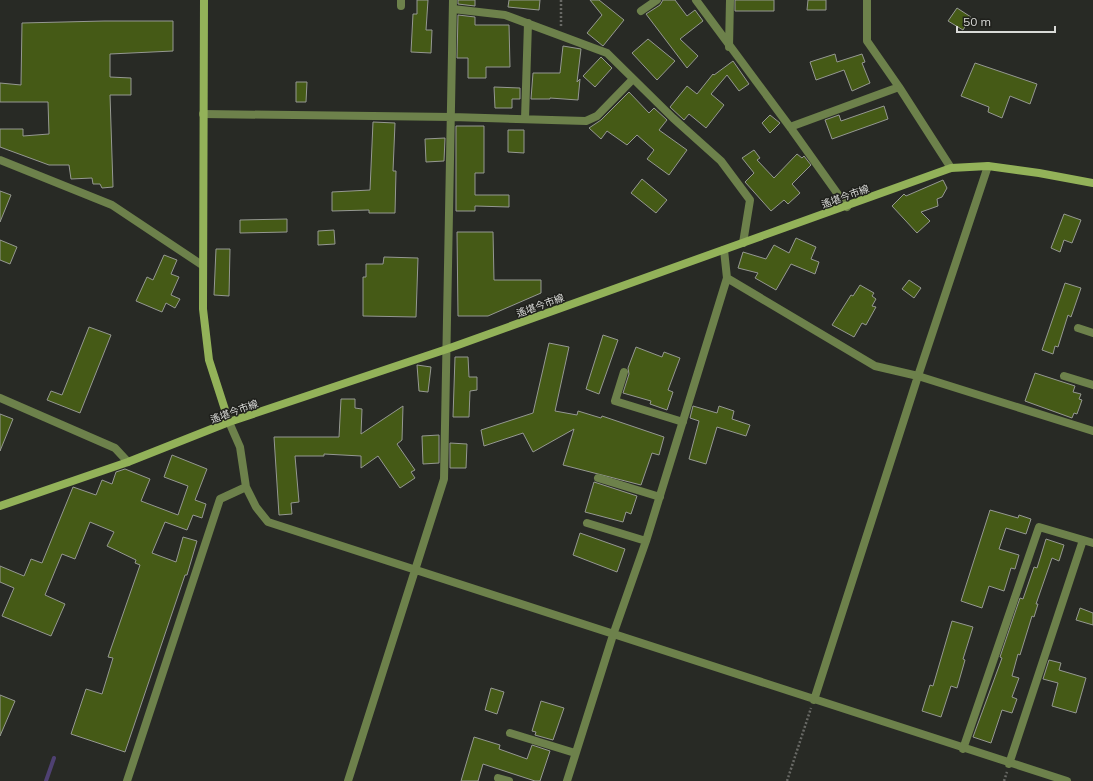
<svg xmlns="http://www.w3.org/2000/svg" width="1093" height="781" font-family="Mulish,'Noto Sans JP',sans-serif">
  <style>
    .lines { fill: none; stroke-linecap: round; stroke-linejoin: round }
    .stream { stroke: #4f4172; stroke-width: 4 }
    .building { fill: #455a16; stroke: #959892 }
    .path { stroke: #686965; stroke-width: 2.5; stroke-dasharray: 2 2; stroke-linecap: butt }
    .street { stroke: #6d814b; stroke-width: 8 }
    .secondary { stroke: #93b259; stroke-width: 8 }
    .labels { text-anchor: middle; stroke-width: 3; stroke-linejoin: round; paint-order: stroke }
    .street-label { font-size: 10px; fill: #d9dad7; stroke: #1f201c }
  </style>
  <rect width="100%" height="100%" fill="#282a25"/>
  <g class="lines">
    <path class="stream" d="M46,781L54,758"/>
  </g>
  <path class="building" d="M417,0H428L426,30H432L431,53L411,52L413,14H417Z
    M458,0H475V6L458,4Z
    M509,0H540L539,10L508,7Z
    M590,0H599L624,20L603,46L587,33L602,15Z
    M663,0H675L687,16L695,10L703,21L680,39L698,56L687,68L646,14L660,5Z
    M735,0H774V11H735Z
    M808,0H826V10H807Z
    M957,8L971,17L963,30L948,21Z
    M458,15L475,17V25H509L510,67H486V78H468V58H457Z
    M104,21H173V51L110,54V77L131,78V95H110L113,187L102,188L100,184H93L92,178L71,179L69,165H49L0,147V129H23V136L49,134L48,102H0V83L21,85L22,23Z
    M648,39L675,61L657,80L632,53Z
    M563,46L581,49L577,82L580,79L578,100L550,98V99H531L533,73H560Z
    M835,54L837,62L862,54L865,62L862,63L870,83L852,91L844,70L816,80L810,62Z
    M601,57L612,68L595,87L583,76Z
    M733,61L749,84L739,91L727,75L711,94L724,105L706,128L689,114L684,120L670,107L687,86L697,94L713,74L714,75Z
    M975,63L1037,84L1030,104L1010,96L1002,118L988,112L989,107L961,96Z
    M296,82H307L306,102H296Z
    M494,87L520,88V99H512V108H495Z
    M629,92L649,113L654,108L667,120L659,130L687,150L669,175L647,159L654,150L637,135L627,145L607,131L601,139L589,128L601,120Z
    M884,106L888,119L832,139L825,120L839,115L841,121Z
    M770,115L780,123L770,133L762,123Z
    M373,122L395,123L393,171H396L395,213H369V210L332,211V192L370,190Z
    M456,126H484V173H475V195H509V207L475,206V211H456Z
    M508,130H524V153L508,152Z
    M445,138L444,161L426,162L425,139Z
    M754,150L760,158L757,160L774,178L797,154L802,158L804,156L811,165L792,184L800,193L788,204L784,200L771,211L745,182L754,173L742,158Z
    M642,179L667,200L656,213L631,193Z
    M943,180L947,188L942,197L937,199L938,206L921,212L930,221L917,233L892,206L904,194L906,196Z
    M0,191L11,195L0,222Z
    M1064,214L1081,220L1072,243L1064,240L1060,252L1051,248Z
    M287,219V232L240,233V220Z
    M334,230L335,244L318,245V231Z
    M457,232H493L494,280H541V293L488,316H458Z
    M796,238L816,247L811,259L819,262L815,274L791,264L776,290L755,278L758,273L738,268L743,252L766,259L774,245L789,253Z
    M0,240L17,247L10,264L0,260Z
    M216,249H230L229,296L214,295Z
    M164,255L177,260L171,274L179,277L171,295L180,299L175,308L166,303L162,312L136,301L147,277L153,280Z
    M384,257L418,258L416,317L363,316V277H366V264H383Z
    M909,280L921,288L914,298L902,289Z
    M1065,283L1081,288L1071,317L1068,315L1058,347L1055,346L1053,354L1042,350Z
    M860,285L874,293L872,296L876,299L872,306L876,307L866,325L862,323L854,337L832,325L851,295L853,296Z
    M89,327L111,335L80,413L47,400L51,391L62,395Z
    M603,335L618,340L599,394L586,389Z
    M549,343L569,347L555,411L577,415L578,411L601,418L602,416L664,437L659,455L652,453L641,485L563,465L574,429L533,452L523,433L484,446L481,430L533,413Z
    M636,347L662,357L664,352L680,358L668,390L673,392L667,410L650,404L651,401L623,393L629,374L628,368Z
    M455,357H468L469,377H477V390L470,391L469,417H453Z
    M417,365L431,367L428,392L419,391Z
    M1035,373L1075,386L1073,392L1081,394L1079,399L1082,400L1077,414L1074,413L1072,418L1025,401Z
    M341,399H355V408L362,409L361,434L403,406L402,440L397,444L415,470L411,472L415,478L400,488L378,456L361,468V456L324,454V456H295L299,502L291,503L292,514L279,515L274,437H339Z
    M693,406L717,413L719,406L734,411L732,419L750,425L746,436L717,427L706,464L689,459L699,421L690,418Z
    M0,414L13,419L0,451Z
    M439,435V463L423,464L422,436Z
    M450,443L467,444L466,468H450Z
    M172,455L207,469L195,500L206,504L202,518L193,515L187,530L165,522L152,553L176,562L183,537L197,541L187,575H185L125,752L71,734L86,689L102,694L113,658L108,657L140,565L135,563L136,560L107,546L114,532L90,522L75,559L62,554L45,595L65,604L51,636L2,616L14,588L0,582V566L24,576L31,559L42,563L73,487L96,495L102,480L112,484L116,472L125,469L150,479L141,501L178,515L188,486L164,477Z
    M594,482L637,496L631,514L626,512L623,522L585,512Z
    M990,510L1018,518L1019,515L1031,519L1026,534L1006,528L999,549L1019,555L1015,569L1011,568L1004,591L989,586L982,608L961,601Z
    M580,533L625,549L617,572L573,555Z
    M1046,539L1064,545L1059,561L1052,558L1036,604H1038L1034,617L1032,616L1020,655L1018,654L1012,676L1019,678L1012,697L1017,699L1012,713L1002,710L991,743L973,737L1002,658L1000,657L1020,598L1023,599L1034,567L1037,568Z
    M1080,608L1093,613V625L1076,620Z
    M952,621L973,627L963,659L965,660L957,688L951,686L941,717L922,711L930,685L933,686Z
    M1049,660L1061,663L1059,670L1086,678L1076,713L1052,706L1058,683L1043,679Z
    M491,688L504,692L497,714L485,710Z
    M0,695L15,701L0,736Z
    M541,701L564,708L553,740L535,735L536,732L532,731Z
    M474,737L500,745L499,749L527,759L532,745L550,751L540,781H535L483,764L478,781H461Z"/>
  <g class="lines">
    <path class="path" d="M561,26V0
      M787,781L811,708
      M1004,781L1007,772"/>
    <path class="street" d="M696,0L790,127L847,207
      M867,0V41L899,87L951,168
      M401,6V0
      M453,9L505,15L607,53L673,118L721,161L750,200L743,243
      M641,11L657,0
      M729,47L730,0
      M203,114L452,117L586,121L597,116L633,79
      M525,119L528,23
      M790,127L899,87
      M0,160L112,205L202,265
      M727,278L875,366L918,376L1093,431
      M1078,328L1093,333
      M624,372L615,401L683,422
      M1064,376L1093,385
      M0,398L115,448L128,462
      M229,422L240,447L246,487L256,507L268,522L1067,781
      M598,478L660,497
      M587,523L646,541
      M814,700L918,376L988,166
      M510,733L575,753
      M963,749L1039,527L1093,543
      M1009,764L1083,540
      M498,778L509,781
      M127,781L220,499L246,487
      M348,781L444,479L453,0
      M567,781L613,635L646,541L727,278L724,250"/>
    <path class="secondary" d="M204,0L203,309L209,360L229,422
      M0,506L128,462L229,422L447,349L951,168L988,166L1039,173L1093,183"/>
  </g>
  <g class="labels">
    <g class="street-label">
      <text transform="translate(845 196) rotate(-20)" y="4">遙堪今市線</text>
      <text transform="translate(540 305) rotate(-20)" y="4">遙堪今市線</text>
      <text transform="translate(234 411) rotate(-20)" y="4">遙堪今市線</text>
    </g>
  </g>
  <path d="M957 26v6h98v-6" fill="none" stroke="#d9dad7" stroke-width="2"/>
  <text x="963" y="26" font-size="12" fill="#d9dad7" stroke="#1f201c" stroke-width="3" paint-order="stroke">50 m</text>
</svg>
